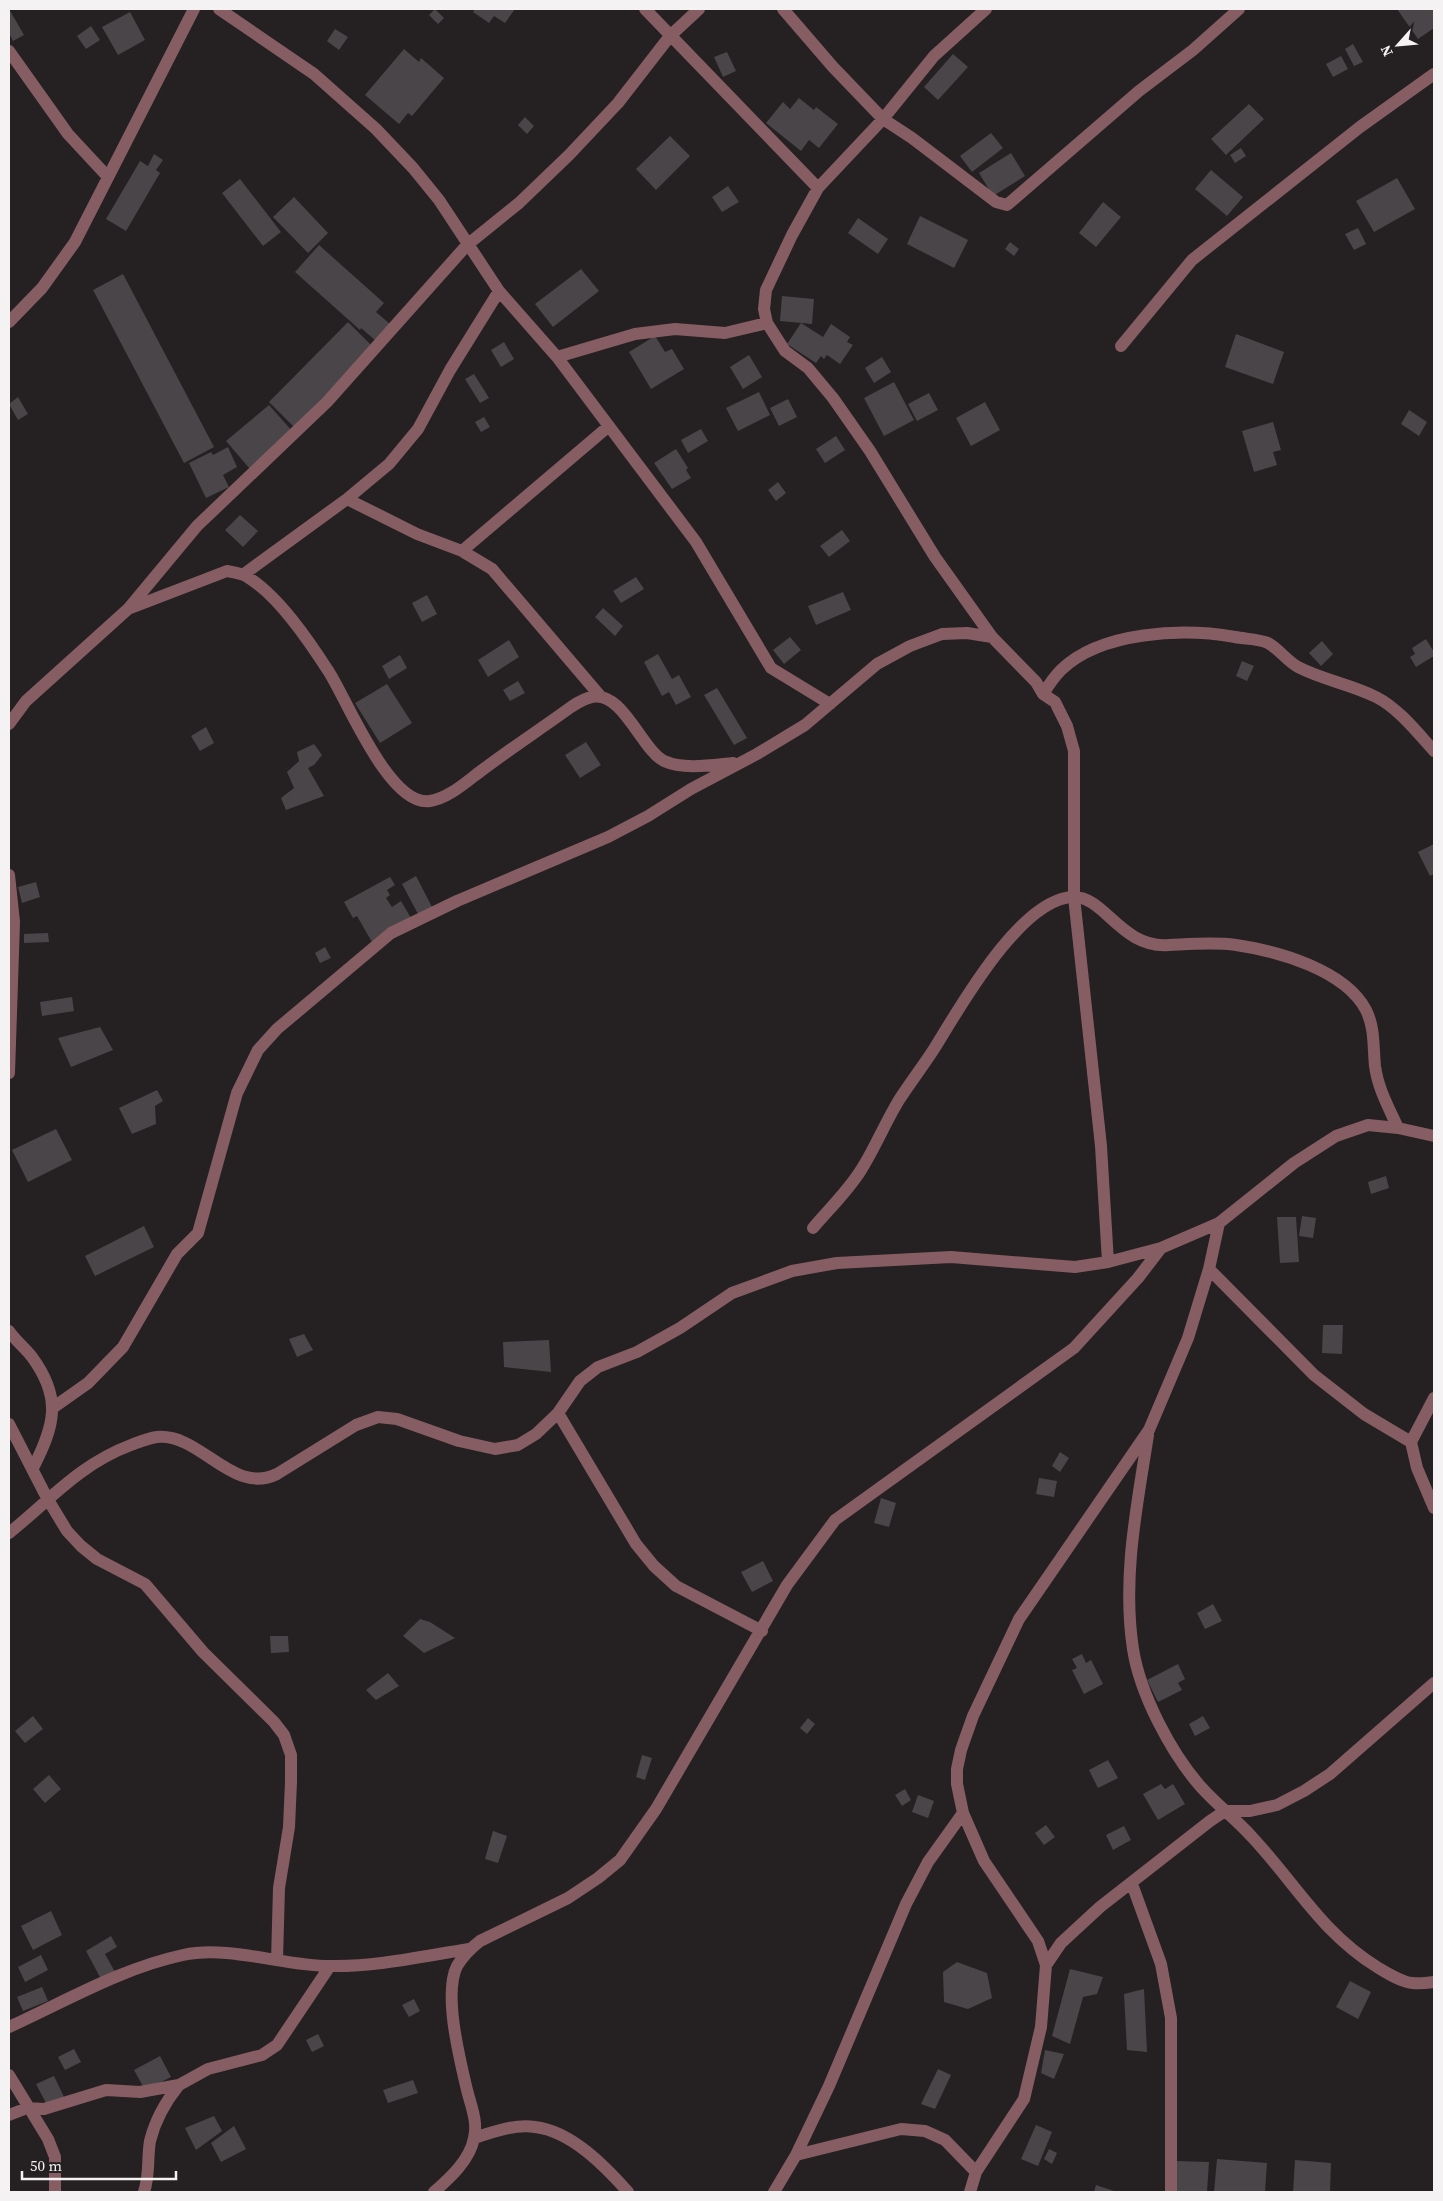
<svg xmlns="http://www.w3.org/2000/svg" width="1443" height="2201" font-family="'Source Serif 4',serif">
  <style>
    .building { fill: #494549 }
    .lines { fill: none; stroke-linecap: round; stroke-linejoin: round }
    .minor { stroke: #855d63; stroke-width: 12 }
  </style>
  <rect width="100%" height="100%" fill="#252022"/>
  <path class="building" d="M9,9L24,35L13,41L9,33Z
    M435,9L444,18L438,24L429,15Z
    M475,9H515L505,23L494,16L489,23L473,12Z
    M1397,9H1434V28L1418,39Z
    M130,12L145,40L118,55L102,27Z
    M91,26L100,40L86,49L77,36Z
    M335,29L348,37L339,50L327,41Z
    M1353,44L1363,62L1354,66L1345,49Z
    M404,49L419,62L421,58L444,78L412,116L408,113L399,124L365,95Z
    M727,52L736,71L723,77L714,57Z
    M953,54L968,67L938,100L924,87Z
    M1341,56L1348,69L1333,77L1326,64Z
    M799,98L814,110L816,107L838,124L819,148L809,140L801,151L766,123L783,102L790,109Z
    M1249,104L1264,119L1226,155L1211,139Z
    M525,117L534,126L527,134L518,125Z
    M991,133L1003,148L972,172L960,156Z
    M670,136L690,156L656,190L636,169Z
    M1241,148L1246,156L1235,163L1230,155Z
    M1011,153L1025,176L993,196L979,173Z
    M154,154L163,160L156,170L160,173L126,231L106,219L140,161L148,166Z
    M1211,170L1243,197L1227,216L1195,189Z
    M1397,178L1415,209L1374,232L1356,201Z
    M240,179L281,232L263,246L222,193Z
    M728,186L739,202L722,212L712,197Z
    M294,197L328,233L308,253L273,217Z
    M1103,202L1121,217L1096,247L1079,233Z
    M920,216L968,240L954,268L907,244Z
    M858,218L888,239L878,254L848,233Z
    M1358,228L1366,244L1354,250L1345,234Z
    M1010,242L1019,249L1014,256L1005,249Z
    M319,245L384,303L376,312L390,324L376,341L361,328L360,330L295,272Z
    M581,269L599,291L553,327L535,304Z
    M123,274L214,447L184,463L93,290Z
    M782,296L814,299L812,324L780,321Z
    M348,322L374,348L295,428L269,402Z
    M801,323L823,337L831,324L850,337L847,342L853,345L840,364L827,355L824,359L821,356L816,363L787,344Z
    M1236,334L1284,352L1273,384L1225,367Z
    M655,336L665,352L672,349L684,369L651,389L629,352Z
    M504,342L514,359L501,367L491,350Z
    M749,355L762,377L743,389L730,367Z
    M882,357L891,372L874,383L865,368Z
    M474,374L489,398L480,403L465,379Z
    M894,382L914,420L884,436L864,398Z
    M759,392L770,415L738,431L726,408Z
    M929,393L938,410L917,421L908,404Z
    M18,397L28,414L18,420L9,404Z
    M788,399L797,417L779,426L770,408Z
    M985,402L1000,430L971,446L956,418Z
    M269,405L293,432L250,469L226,441Z
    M1409,410L1427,422L1419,436L1401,424Z
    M484,417L490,427L481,432L475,422Z
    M1273,422L1281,450L1273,452L1277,465L1254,472L1242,431Z
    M701,429L708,441L688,453L681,440Z
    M836,436L845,450L825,463L816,449Z
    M228,447L237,467L223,475L229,487L206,498L189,463L211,452L213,455Z
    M676,449L688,468L686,470L691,478L672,489L654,463Z
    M778,482L786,493L776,501L768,490Z
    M240,515L258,531L243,547L225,530Z
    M842,530L850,541L829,557L820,546Z
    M636,577L644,589L621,603L613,591Z
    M843,592L851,610L816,625L808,606Z
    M427,595L437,614L422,622L412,603Z
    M603,608L623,626L615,636L595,617Z
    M790,637L801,650L784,664L773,650Z
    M1426,639L1434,652V656L1416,667L1410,657L1415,654L1412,648Z
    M509,640L519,657L488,677L478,660Z
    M1322,641L1333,654L1321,666L1309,653Z
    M658,654L672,679L679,675L691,697L676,705L669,692L662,696L644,662Z
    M400,655L407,668L389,679L382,666Z
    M1242,661L1254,666L1247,681L1236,676Z
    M518,681L525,693L510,701L503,690Z
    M387,684L412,723L380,743L355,703Z
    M717,688L747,738L734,745L704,695Z
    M206,727L214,743L200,751L191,736Z
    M586,742L601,765L580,778L565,755Z
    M314,744L322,755L314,765L308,768L324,796L286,810L281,798L294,788L287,772L299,761L297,752Z
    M1434,844V874L1430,876L1418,852Z
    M416,876L432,907L418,914L402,884Z
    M390,877L395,885L387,890L390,895L386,898L392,907L401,901L411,918L372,942L357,916L353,918L344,902Z
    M36,882L40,897L22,903L18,887Z
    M48,933L49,942L24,943V934Z
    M325,947L331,958L320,963L315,953Z
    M72,997L74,1011L42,1016L40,1002Z
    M100,1027L113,1050L71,1067L58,1038Z
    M157,1090L163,1101L155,1106L156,1124L132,1134L119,1108Z
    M56,1129L72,1160L28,1182L12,1150Z
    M1386,1176L1389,1188L1371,1194L1368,1182Z
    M1302,1216L1316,1218L1313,1238L1299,1236Z
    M1277,1217H1296L1299,1262L1280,1263Z
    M144,1226L154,1247L95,1276L85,1256Z
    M1323,1325H1343L1342,1354L1322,1353Z
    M304,1334L313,1350L297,1357L289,1339Z
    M549,1340L551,1372L504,1367L503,1342Z
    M1060,1452L1069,1458L1060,1472L1052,1466Z
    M1039,1478L1057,1481L1054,1497L1036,1494Z
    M881,1498L896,1503L889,1527L874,1523Z
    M763,1561L773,1581L752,1592L741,1572Z
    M1213,1604L1222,1621L1205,1629L1197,1613Z
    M420,1619L430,1622L455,1638L424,1653L403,1636Z
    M270,1636H288L289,1652L271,1653Z
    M1082,1654L1086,1663L1091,1660L1103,1684L1084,1694L1072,1670L1077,1668L1072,1659Z
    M1178,1664L1185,1679L1178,1683L1182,1690L1158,1702L1147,1680Z
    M388,1673L399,1686L376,1700L366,1690Z
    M33,1716L43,1729L25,1743L15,1731Z
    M1203,1716L1210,1728L1195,1736L1189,1724Z
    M808,1718L815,1724L807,1734L800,1728Z
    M642,1755L652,1758L645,1780L636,1777Z
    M1108,1760L1118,1778L1098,1788L1089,1770Z
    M49,1775L61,1789L45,1803L33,1789Z
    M1161,1784L1165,1789L1173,1784L1185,1804L1158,1820L1143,1794Z
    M905,1789L911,1800L902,1806L895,1795Z
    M918,1795L934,1801L928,1818L912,1812Z
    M1046,1825L1055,1837L1044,1845L1035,1833Z
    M1124,1826L1131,1840L1113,1850L1106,1835Z
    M493,1831L507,1836L498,1863L485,1859Z
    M51,1911L62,1935L33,1950L21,1926Z
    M111,1936L117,1947L105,1954L115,1972L101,1979L86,1951Z
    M41,1955L48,1970L25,1982L18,1967Z
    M957,1962L987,1973L992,1998L968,2009L944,2002L943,1972Z
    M1070,1969L1103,1977L1097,1994L1083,1997L1070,2044L1052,2036Z
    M1350,1981L1371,1992L1358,2019L1336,2007Z
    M42,1987L48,2001L23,2011L17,1997Z
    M1144,1989L1147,2052L1127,2050L1124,1994Z
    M414,1999L420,2011L409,2017L402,2005Z
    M318,2034L324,2046L312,2052L306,2040Z
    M74,2049L81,2062L65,2070L58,2057Z
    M1045,2050L1064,2054L1054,2079L1041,2073Z
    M160,2056L171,2077L145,2090L134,2070Z
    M938,2069L951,2075L935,2109L921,2104Z
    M54,2076L64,2097L47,2105L36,2084Z
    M413,2080L418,2093L388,2103L383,2090Z
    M214,2116L222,2131L196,2150L185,2128Z
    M1036,2125L1052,2132L1038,2166L1021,2159Z
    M234,2126L246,2149L221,2162L211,2143Z
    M1049,2149L1057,2153L1052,2164L1044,2159Z
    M1217,2159L1267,2163L1265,2192H1214Z
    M1295,2160L1331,2163L1330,2192H1293Z
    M1177,2161L1209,2162L1207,2192H1173Z
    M1096,2185L1117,2192H1094Z"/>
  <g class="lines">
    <path class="minor" d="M219,9L314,74L376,129L413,168L439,200L499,291L557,357L696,542L771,668L830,704
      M645,9L818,188
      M783,9L833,67L883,119L912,138L996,202L1007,205L1139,91L1193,50L1239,9
      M986,9L934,56L883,119L818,188L792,235L766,290L764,309L767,323L785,351L808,368L833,398L870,451L935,557L992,637L1036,682L1043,694L1055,702L1067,726L1074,751V897L1101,1146L1108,1262
      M9,51L68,134L107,176
      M9,322L42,288L75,242L194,9
      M1121,346L1192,260L1360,127L1434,74
      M557,357L635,334L675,329L725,333L767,323
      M347,499L417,534L462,551L492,569L601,697
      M462,551L609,426
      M244,574L347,499L389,464L418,429L450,370L499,291
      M128,609L227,571C233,572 240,573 246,576C278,595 309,641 329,672C347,700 390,808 430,801C450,798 468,780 485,768C513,747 542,728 571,707C577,703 585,698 592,697C622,690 642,750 664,761C684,770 712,765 733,763
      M1043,694C1048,686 1054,677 1061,670C1101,631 1183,628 1235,637C1245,639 1259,639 1268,643C1279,649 1287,661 1298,667C1323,680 1350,684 1376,697C1398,708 1417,732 1434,751
      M9,724L26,701L128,609L197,526L327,402L467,245L519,203L569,155L618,103L670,36L699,9
      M9,875L14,922L9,1073
      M813,1228C829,1209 848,1191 861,1170C875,1148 885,1123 899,1100C910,1083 923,1066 934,1049C959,1009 1021,897 1074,897C1105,897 1122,949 1169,945C1191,944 1214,942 1236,945C1278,951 1345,970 1366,1010C1375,1028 1373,1047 1375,1066C1378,1089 1389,1108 1398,1128
      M1209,1269L1314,1375L1364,1414L1411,1442
      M9,1331C15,1340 25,1348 32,1357C62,1398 55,1425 33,1468
      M1434,1398L1411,1442L1417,1468L1434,1508
      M54,1407L88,1383L123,1347L177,1254L198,1233L237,1093L258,1050L277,1029L391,933L457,901L608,837L648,816L691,789L757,754L805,725L877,664L910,646L942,634L967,633L992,637
      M558,1413L636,1544L654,1566L676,1586L762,1631
      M9,1424L47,1498L67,1531L81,1546L97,1559L145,1584L203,1652L274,1722L284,1735L291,1755V1782L289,1827L279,1888L277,1960
      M1148,1435C1137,1506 1122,1577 1133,1649C1140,1694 1171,1753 1201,1787C1217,1805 1236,1819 1252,1837C1296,1884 1321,1932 1377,1967C1387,1973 1401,1982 1412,1983C1419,1984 1427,1983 1434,1982
      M9,1533C50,1500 80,1464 131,1445C139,1442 148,1438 157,1437C201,1433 232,1496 277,1474L356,1425L378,1417L397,1419L459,1441L495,1449L518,1445L536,1434L558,1413L580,1381L598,1367L637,1352L680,1328L732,1293L792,1271L837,1263L951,1257L1075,1267L1108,1262L1161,1248L1219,1223L1294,1163L1336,1136L1368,1125L1398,1128L1434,1136
      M1132,1884L1161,1964L1171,2018V2192
      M1046,1965L1061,1943L1100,1907L1210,1821L1225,1811H1250L1277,1805L1304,1791L1330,1774L1434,1683
      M9,2027C66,2001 122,1968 183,1955C229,1945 284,1966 330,1966C376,1967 424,1956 469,1949
      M9,2075L48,2139L55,2157V2192
      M9,2115L27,2108L44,2109L106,2090L140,2092L179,2085L208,2069L262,2055L277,2045L330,1966
      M474,2138C493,2132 514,2124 535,2127C571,2131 605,2166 628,2192
      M796,2155L901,2129L925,2131L945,2140L976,2172
      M144,2192C150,2174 147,2159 150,2141C155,2121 166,2101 179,2085
      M434,2192C450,2178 470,2160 474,2138C478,2122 471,2106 467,2090C460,2060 443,1994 457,1966C463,1956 471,1948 480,1941L568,1898L598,1878L620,1860L656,1809L787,1585L835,1520L1074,1348L1138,1278L1161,1248
      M774,2192L796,2155L829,2086L906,1904L928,1862L963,1813
      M970,2192L976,2172L1024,2099L1041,2027L1046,1965L1038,1941L984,1861L963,1813L957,1784V1769L961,1750L973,1716L1019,1619L1149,1430L1188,1338L1209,1269L1219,1223"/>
  </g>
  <rect width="1443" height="2201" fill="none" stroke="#f5f2f3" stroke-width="20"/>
  <g transform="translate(1398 45) rotate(243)" stroke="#252022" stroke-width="4" paint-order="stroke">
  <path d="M0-4L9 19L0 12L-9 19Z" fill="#f5f2f3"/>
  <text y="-8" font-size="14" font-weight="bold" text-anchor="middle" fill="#f5f2f3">N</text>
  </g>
  <path d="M22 2171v8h154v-8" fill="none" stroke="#f5f2f3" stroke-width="2.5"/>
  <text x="30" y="2171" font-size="15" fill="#f5f2f3" stroke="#252022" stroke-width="4" paint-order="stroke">50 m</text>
</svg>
